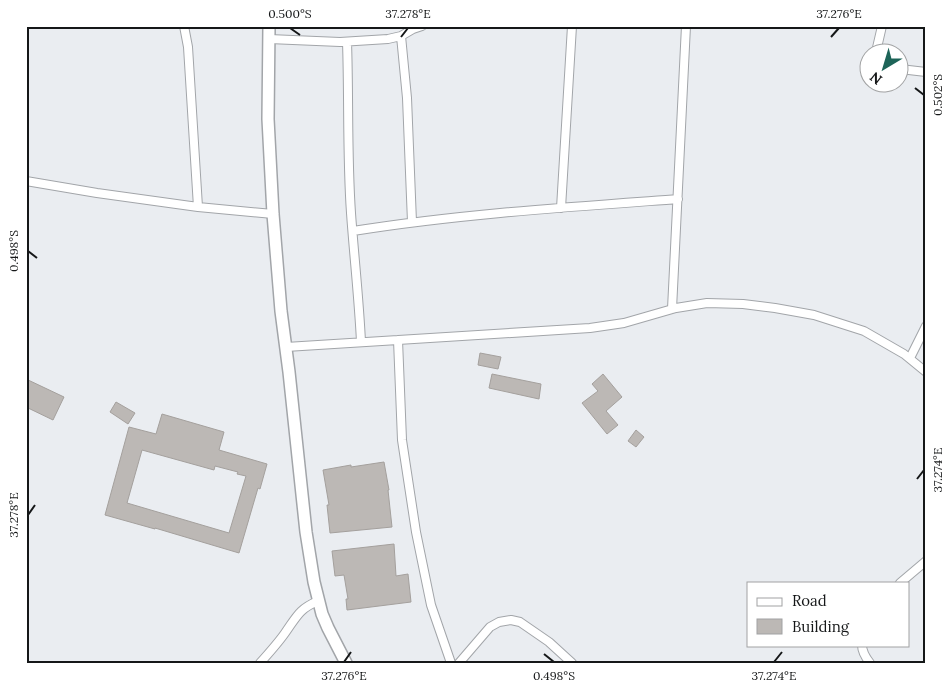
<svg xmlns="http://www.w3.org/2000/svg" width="952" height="689" font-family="Lora,serif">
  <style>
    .building { fill: #bcb8b5; stroke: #a4a09d; fill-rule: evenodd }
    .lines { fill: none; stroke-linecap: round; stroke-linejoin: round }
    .street-casing { stroke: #a2a5a9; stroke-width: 10 }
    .secondary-casing { stroke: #a2a5a9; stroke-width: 14 }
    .street { stroke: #fff; stroke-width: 8 }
    .secondary { stroke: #fff; stroke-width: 11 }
    .ticks { fill: none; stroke: #151718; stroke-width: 2 }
    .neatline { fill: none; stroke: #151718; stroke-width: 2 }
    .ticks-label { font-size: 12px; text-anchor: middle; fill: #151718 }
  </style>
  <rect width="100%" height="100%" fill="#eaedf1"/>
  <path class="building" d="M480,353L501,357L498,369L478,365Z
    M492,374L541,384L539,399L489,388Z
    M603,374L622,397L606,411L618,425L607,434L582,403L598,391L592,384Z
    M26,379L64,397L53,420L26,407Z
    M116,402L135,413L128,424L110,412Z
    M162,414L224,432L219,450L267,464L260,489L258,488L239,553L155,528V529L105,515L129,427L156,434ZM142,450L214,470L215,466L238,472L237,474L246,476L229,533L127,503Z
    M636,430L644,437L636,447L628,441Z
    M384,462L389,490H388L392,527L330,533L327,505H329L323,470L351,465V467Z
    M394,544L396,576L408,574L411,602L347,610L346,599H348L344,575L335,576L332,551Z"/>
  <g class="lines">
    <defs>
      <path id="street" d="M184,26L188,47L198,207
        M401,36L407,98L412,222
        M269,39L340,42L388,39L401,36L413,29L422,26
        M347,42C349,99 347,156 351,213C354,256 359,299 361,342
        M876,52L882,26
        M900,69L926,72
        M26,181L97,193L198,207L273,214
        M561,208L572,26
        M353,231C460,214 569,207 678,199
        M672,309L686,26
        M398,340L402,440L416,532L431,605L451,663
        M286,347L590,328L624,323L676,308L707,303L743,304L775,308L814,315L864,331L904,354L926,372
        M910,358L926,326
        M900,583L926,561
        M862,645C862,652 866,658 870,663
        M260,663C269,653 278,643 285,633C297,616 299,609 318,601
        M459,663L490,627L499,622L511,620L520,622L549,642L572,663"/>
      <path id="secondary" d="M269,26L268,119L273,214L281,311L289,372L306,532L314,582L322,614L328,628L346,663"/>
    </defs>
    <use href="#street" class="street-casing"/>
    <use href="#secondary" class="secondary-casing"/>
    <use href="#street" class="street"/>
    <use href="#secondary" class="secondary"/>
  </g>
  <path class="ticks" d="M290,28L300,35M401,37L408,28M831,37L839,28M915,88L924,95M28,251L37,258M917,479L924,470M28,515L35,505M544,654L554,662M344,662L351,652M774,662L782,652"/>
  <rect width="952" height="689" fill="none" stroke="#ffffff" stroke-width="55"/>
  <rect x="747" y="582" width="162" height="65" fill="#ffffff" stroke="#a1a2a3"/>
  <rect x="757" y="598" width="25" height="8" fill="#ffffff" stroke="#a1a2a3"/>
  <text x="792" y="606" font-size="15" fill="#151718">Road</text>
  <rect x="757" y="619" width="25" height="15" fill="#bcb8b5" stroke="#a1a2a3"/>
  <text x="792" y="632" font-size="15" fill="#151718">Building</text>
  <g transform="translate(884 68) rotate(218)"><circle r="24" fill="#ffffff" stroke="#a1a2a3"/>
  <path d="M0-4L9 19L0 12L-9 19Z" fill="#1d6458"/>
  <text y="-8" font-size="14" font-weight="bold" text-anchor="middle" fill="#151718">N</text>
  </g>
  <rect x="28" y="28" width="896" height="634" class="neatline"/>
  <g class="ticks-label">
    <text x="290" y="18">0.500°S</text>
    <text x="408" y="18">37.278°E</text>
    <text x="839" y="18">37.276°E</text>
    <text transform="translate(938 95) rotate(-90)" y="4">0.502°S</text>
    <text transform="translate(14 251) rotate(-90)" y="4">0.498°S</text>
    <text transform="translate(938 470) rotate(-90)" y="4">37.274°E</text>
    <text transform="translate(14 515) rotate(-90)" y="4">37.278°E</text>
    <text x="344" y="680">37.276°E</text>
    <text x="554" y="680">0.498°S</text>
    <text x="774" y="680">37.274°E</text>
  </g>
</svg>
